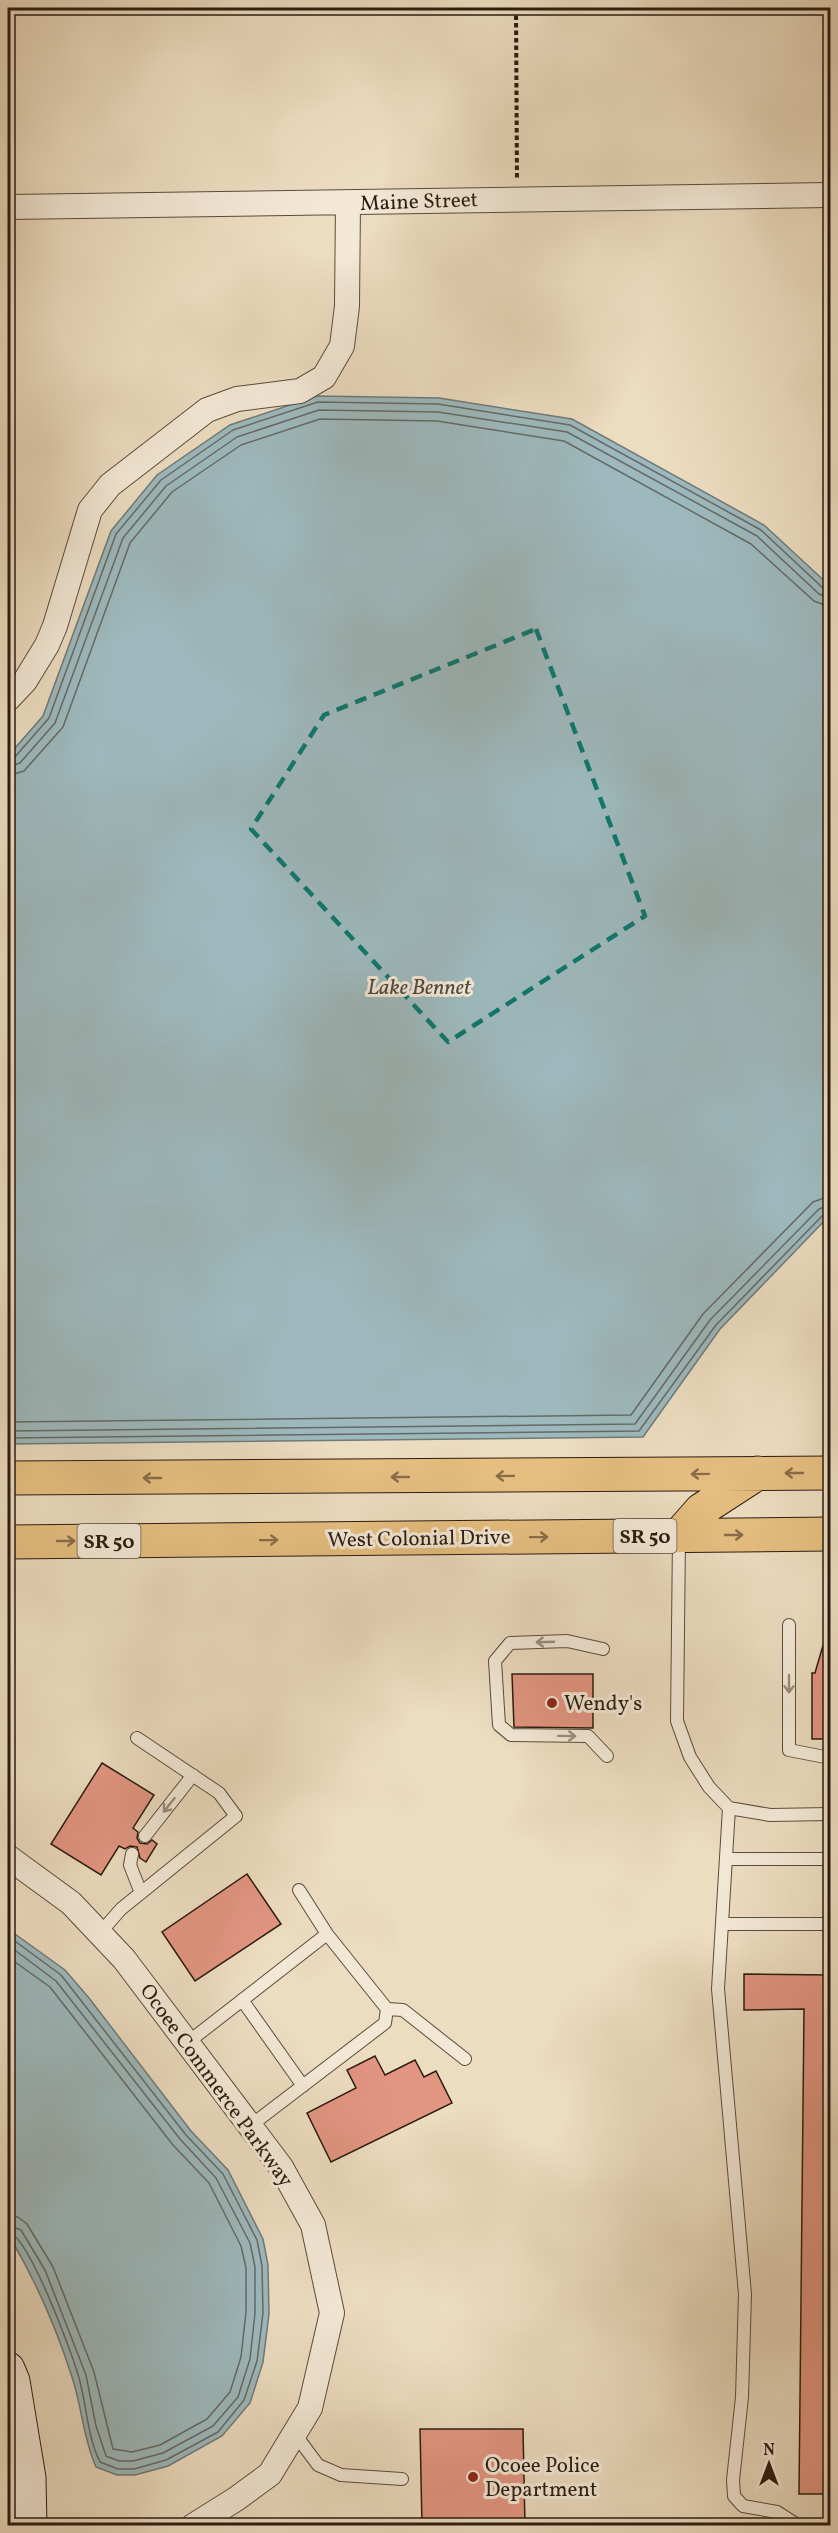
<svg xmlns="http://www.w3.org/2000/svg" width="838" height="2533" font-family="Vollkorn,serif">
  <style>
    .water { fill: #9db9bd; stroke: #6f7a78; stroke-width: 1.5 }
    .lines { fill: none; stroke-linecap: round; stroke-linejoin: round }
    .shore { stroke: #646a66; stroke-width: 1.5 }
    .building { fill: #e29581; stroke: #2a1c10; stroke-width: 1.5 }
    .lane-casing { stroke: #5a4c3c; stroke-width: 14 }
    .street-casing { stroke: #5a4c3c; stroke-width: 26 }
    .secondary-casing { stroke: #2a1c10; stroke-width: 35 }
    .highway-casing { stroke: #2a1c10; stroke-width: 35 }
    .path { stroke: #2a1c10; stroke-width: 4; stroke-dasharray: 4.5 3; stroke-linecap: butt }
    .lane { stroke: #f3e8d6; stroke-width: 12 }
    .street { stroke: #f3e8d6; stroke-width: 24 }
    .secondary { stroke: #f3e8d6; stroke-width: 33 }
    .highway { stroke: #e6be80; stroke-width: 33 }
    .oneway { stroke: #886d48 }
    .oneway2 { stroke: #998c7d }
    .marked { fill: none; stroke: #0f766e; stroke-width: 4.5; stroke-dasharray: 12 8; stroke-linejoin: round }
    .poi-dot { fill: #8f2418; stroke: #f3e8d6; stroke-width: 2 }
    .labels { text-anchor: middle; stroke-width: 6; stroke-linejoin: round; paint-order: stroke }
    .shield { fill: #f3e8d6; stroke: #66594b; stroke-width: 1.5 }
    .shield-label { font-size: 20px; font-weight: bold; fill: #2a1c10 }
    .street-label { font-size: 21px; fill: #2a1c10; stroke: #f3e8d6 }
    .poi-label { font-size: 21px; fill: #2a1c10; stroke: #f3e8d6; text-anchor: start }
    .water-label { font-size: 22px; font-style: italic; fill: #4c4b44; stroke: #f3e8d6 }
  </style>
  <rect width="100%" height="100%" fill="#ecdcc0"/>
  <filter id="stains"><feTurbulence type="fractalNoise" baseFrequency=".00333" numOctaves="4"/><feColorMatrix values="0 0 0 0 .2 0 0 0 0 .09 0 0 0 0 .02 0 0 0 .5 -.17"/></filter>
  <radialGradient id="worn" r=".72"><stop offset=".6" stop-color="#630" stop-opacity="0"/><stop offset="1" stop-color="#630" stop-opacity=".3"/></radialGradient>
  <path class="water" d="M317,396L439,398L572,419L764,525L830,586V1215L720,1329L643,1437L8,1444V756L43,716L111,531L157,475L230,425Z
    M8,1929L65,1970L89,1998L191,2131L228,2170L263,2239L268,2265L269,2314L263,2362L250,2403L222,2436L168,2466L135,2475H117L96,2467C83,2438 82,2407 72,2377C56,2327 35,2279 8,2234Z"/>
  <g class="lines">
    <path class="shore" d="M8,760L14,758L49,718L116,534L161,480L233,430L318,402L438,404L570,425L761,530L824,589L830,590
      M8,767L20,763L55,723L123,538L166,486L237,437L319,410L438,412L567,432L757,536L819,594L830,598
      M8,776L24,771L63,727L130,543L172,492L241,445L320,419L437,421L564,441L751,544L814,601L830,607
      M8,1422L631,1415L703,1314L813,1202L830,1196
      M8,1431L635,1424L710,1320L819,1209L830,1205
      M8,1438L639,1431L716,1325L824,1214L830,1212
      M8,1936L61,1975L186,2135L223,2174L257,2240L262,2266L263,2313L257,2361L244,2400L218,2432L166,2460L134,2469H118L100,2462C87,2436 87,2406 79,2378C73,2355 28,2234 8,2232
      M8,1945L56,1981L180,2139L216,2178L250,2243L255,2267V2313L250,2359L238,2397L213,2426L163,2453L133,2461H119L106,2456L96,2426L86,2375L45,2270L21,2230L8,2225
      M8,1957L50,1987L173,2145L209,2183L241,2246L246,2268V2312L241,2357L230,2392L207,2419L160,2445L132,2452L113,2449L94,2372L53,2267L27,2224L18,2217L8,2216"/>
  </g>
  <path class="building" d="M826,1635L831,1636V1739H812V1673H815Z
    M512,1674H593V1728L514,1727Z
    M102,1763L154,1795L133,1828L138,1832L137,1838L140,1843L147,1844L152,1840L157,1844L146,1862L140,1858L137,1847L130,1846L125,1849L119,1846L101,1875L51,1844Z
    M247,1874L281,1924L195,1981L162,1932Z
    M744,1974L831,1975V2494H799L804,2009L744,2010Z
    M375,2056L385,2075L415,2060L424,2077L436,2071L452,2103L331,2162L307,2113L356,2088L347,2070Z
    M420,2429H523L525,2526H422Z"/>
  <g class="lines">
    <defs>
      <path id="lane" d="M679,1537L677,1721L690,1757L709,1787L729,1808L770,1815L830,1814
        M789,1625V1750L830,1758
        M603,1649L567,1641L510,1643L495,1661L499,1725L511,1735L588,1736L607,1756
        M729,1808L718,1989L745,2294L742,2397L733,2480L734,2496L743,2506L777,2512L799,2526
        M145,1836L193,1775
        M132,1854L130,1865L141,1893
        M726,1859H830
        M299,1890L327,1934
        M722,1924H830
        M100,1933L121,1909L236,1816L219,1793L137,1738
        M242,2000L303,2086
        M387,2009L403,2010L465,2059
        M187,2043L327,1934L387,2009L385,2023L250,2126
        M295,2434L318,2465L341,2475L402,2479"/>
      <path id="street" d="M8,207L830,195
        M8,699L25,681L47,645L55,626L90,510L110,485L207,410L237,399L300,391L324,377L342,346L347,306L348,203
        M8,1857L71,1903L124,1959L281,2167L313,2225L332,2313L310,2408L270,2474L236,2499L193,2526"/>
      <path id="secondary" d="M8,2369L13,2381L29,2478L30,2526"/>
      <path id="highway" d="M8,1478L830,1473
        M679,1535L701,1510L758,1473
        M8,1542L830,1534"/>
    </defs>
    <use href="#lane" class="lane-casing"/>
    <use href="#street" class="street-casing"/>
    <use href="#secondary" class="secondary-casing"/>
    <use href="#highway" class="highway-casing"/>
    <path class="path" d="M516,8L517,180"/>
    <use href="#lane" class="lane"/>
    <use href="#street" class="street"/>
    <use href="#secondary" class="secondary"/>
    <use href="#highway" class="highway"/>
  </g>
  <defs><path id="oneway-shaft" d="M-6 0H5M1.5-3L5.5 0L1.5 3" fill="none" stroke-width="1.6" stroke-linecap="round" stroke-linejoin="round" transform="scale(1.5)"/></defs>
  <g class="oneway">
    <use href="#oneway-shaft" transform="translate(794 1473) rotate(180)"/>
    <use href="#oneway-shaft" transform="translate(700 1474) rotate(179)"/>
    <use href="#oneway-shaft" transform="translate(505 1476) rotate(179)"/>
    <use href="#oneway-shaft" transform="translate(400 1477) rotate(180)"/>
    <use href="#oneway-shaft" transform="translate(152 1478) rotate(180)"/>
    <use href="#oneway-shaft" transform="translate(734 1535)"/>
    <use href="#oneway-shaft" transform="translate(539 1537) rotate(-1)"/>
    <use href="#oneway-shaft" transform="translate(269 1540) rotate(-1)"/>
    <use href="#oneway-shaft" transform="translate(66 1541)"/>
  </g>
  <g class="oneway2">
    <use href="#oneway-shaft" transform="translate(545 1642) rotate(178)"/>
    <use href="#oneway-shaft" transform="translate(789 1684) rotate(90)"/>
    <use href="#oneway-shaft" transform="translate(567 1736) rotate(1)"/>
    <use href="#oneway-shaft" transform="translate(169 1805) rotate(128)"/>
  </g>
  <path class="marked" d="M536,629L645,916L448,1042L251,829L324,715Z"/>
  <g class="poi-dot">
    <circle cx="552" cy="1703" r="6"/>
    <circle cx="473" cy="2477" r="6"/>
  </g>
  <g class="labels">
    <g class="shield">
      <rect x="613.5" y="1519" width="63" height="34" rx="4.5"/>
      <rect x="77.5" y="1524" width="63" height="34" rx="4.5"/>
    </g>
    <g class="shield-label">
      <text x="645" y="1543">SR 50</text>
      <text x="109" y="1548">SR 50</text>
    </g>
    <g class="street-label">
      <text transform="translate(419 201) rotate(-2)" y="7">Maine Street</text>
      <text transform="translate(419 1538) rotate(-1)" y="7">West Colonial Drive</text>
      <text transform="translate(217 2085) rotate(54)" y="7">Ocoee Commerce Parkway</text>
    </g>
    <g class="poi-label">
      <text x="564" y="1710">Wendy's</text>
      <text x="485" y="2472">Ocoee Police<tspan x="485" dy="24">Department</tspan></text>
    </g>
    <g class="water-label">
      <text x="419" y="994">Lake Bennet</text>
    </g>
  </g>
  <rect width="838" height="2533" fill="none" stroke="#ecdcc0" stroke-width="30"/>
  <rect x="9" y="9" width="820" height="2515" fill="none" stroke="#2a1c10" stroke-width="3"/>
  <rect x="15" y="15" width="808" height="2503" fill="none" stroke="#2a1c10" stroke-width="1.5"/>
  <g transform="translate(769 2464)" stroke="#f3e8d6" stroke-width="4.5" paint-order="stroke">
  <path d="M0-4.5L10 22L0 15L-10 22Z" fill="#2a1c10"/>
  <text y="-9" font-size="16" font-weight="bold" text-anchor="middle" fill="#2a1c10">N</text>
  </g>
  <rect width="100%" height="100%" filter="url(#stains)"/>
  <rect width="100%" height="100%" fill="url(#worn)"/>
</svg>
